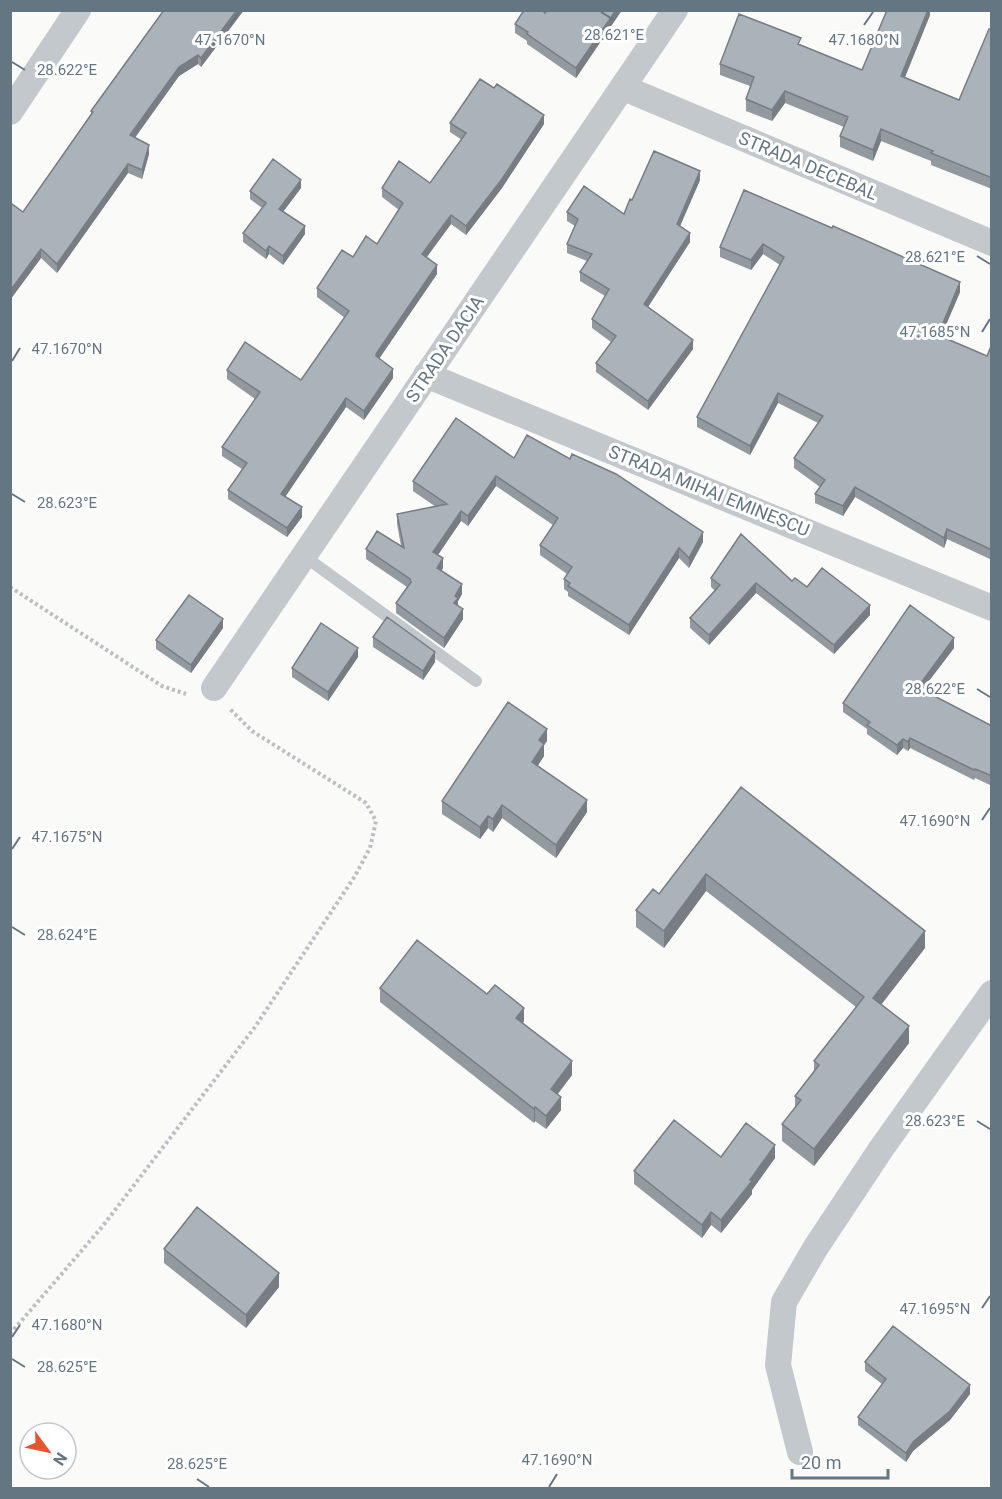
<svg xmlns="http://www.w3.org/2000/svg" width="1002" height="1499" font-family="Roboto,sans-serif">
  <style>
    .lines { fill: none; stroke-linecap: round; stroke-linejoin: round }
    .path { stroke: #bbbfc2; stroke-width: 4; stroke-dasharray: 3 3; stroke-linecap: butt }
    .service { stroke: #c3c8cc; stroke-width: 12 }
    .minor { stroke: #c3c8cc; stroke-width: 26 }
    .wall { fill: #929a9f }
    .shaded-wall { fill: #777d82 }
    .building { fill: #aab3b9; stroke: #777d82; stroke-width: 1.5 }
    .ticks { fill: none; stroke: #657683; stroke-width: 2 }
    .labels { text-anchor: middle; stroke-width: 6; stroke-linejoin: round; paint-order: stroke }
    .street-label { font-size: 18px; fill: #657683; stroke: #fff }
    .ticks-label { font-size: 15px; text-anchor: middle; fill: #657683; stroke: #fff; stroke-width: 6; stroke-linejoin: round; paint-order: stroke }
  </style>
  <rect width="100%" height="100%" fill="#fafaf8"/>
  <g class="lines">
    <path class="path" d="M10,587L162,686L186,694
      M10,1334L102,1227L255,1027L355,876L370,848L376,821L366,803L252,731L230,709"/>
    <path class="service" d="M304,556L476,681"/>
    <path class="minor" d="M624,88L992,243
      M10,112L78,10
      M426,375L992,608
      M214,688L675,10
      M800,1452L778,1365L784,1302L816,1247L881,1149L992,993"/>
  </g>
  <path class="wall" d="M162,10H244L201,67L198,64L179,76L135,138L149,154L142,179L128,173L57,273L41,258L10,300V206L23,212L91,114V111L162,14Z
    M547,10H622L576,78L527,44V41L515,33V24L545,13Z
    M930,10V15L905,77L959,100L992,29V189L931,165V161L881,141L873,161L840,147V136L844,127L785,103L772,121L746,111V99L750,86L720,75V64L801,45L862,70Z
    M450,123L544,124L502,188L466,235L451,224L427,257L437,274L379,359L393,378L364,420L346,407L285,497L302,517L287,537L228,499V490L242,469L222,456V447L255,399L227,379V370L301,380L345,318L317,297V288L353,257L377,244L399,210L382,197V188L430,183L462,140L450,132Z
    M700,180L680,226L690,242L648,307L693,349L648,410L596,372V363L611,342L592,328V319L605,296L580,281V272L587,261L567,253V244L575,226L567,221V212L624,214L632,200Z
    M301,188L283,212L305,234L283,265L269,254L266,259L243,242V233L262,208L250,199V191Z
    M744,190L960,292L941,336L987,356L992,344V560L947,539L944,548L855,497L843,516L815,503V494L820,487L794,468V458L818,423L778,403L750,455L697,427V417L780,265L763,254L751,270L720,257V247Z
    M514,458L703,542L689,568L679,558L629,635L568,596V592L564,589V579L567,574L540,555V545L553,525L496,486L468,526L461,521L438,555L443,568L441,571L462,594L458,601V605L463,619L444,648L396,613V603L407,587L366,559V549L401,546L397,524V514L436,507L413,491V481Z
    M711,578L792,581L870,615L834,654L756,593L709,645L690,628V618L715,591L711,587Z
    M223,628L191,673L156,649V640Z
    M373,637L435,662L423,680L373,647Z
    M954,648L922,690L992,726V786L975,778L974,780L910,748L908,751L903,748L897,755L867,734V729L843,712V703Z
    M358,657L328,701L292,677V668Z
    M547,741L544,745V756L537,766L587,812L556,858L502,818L493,832L488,828L480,839L442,814V801Z
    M741,787L925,948L881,1005L909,1043L814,1166L782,1141V1124L795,1108V1096L814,1072V1061L856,1007L706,891L664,948L636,927V910L659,894Z
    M380,988L487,994L524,1021L523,1023L572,1075L558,1094L561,1110L546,1129L535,1121L534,1123L380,1002Z
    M721,1157L775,1158L752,1190V1194L721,1233L711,1225L702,1238L634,1184V1171Z
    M164,1249L279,1287L246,1328L164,1263Z
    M865,1362L970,1394L950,1420L913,1451L906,1462L858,1425V1417L882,1384L865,1371Z"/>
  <path class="shaded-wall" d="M237,10H244L201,67V58Z
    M616,10H622L576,78V68Z
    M928,10H930V15L901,87V76Z
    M198,55V64L179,76L130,144V135L179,67Z
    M785,91V103L772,121V110Z
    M544,115V124L502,188L466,235V226Z
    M881,129V141L873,161V150Z
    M149,145V154L142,179V170Z
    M128,164V173L57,273V264Z
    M700,171V180L677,233V224Z
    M301,180V188L279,217V209Z
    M451,215V224L422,263V254Z
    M305,226V234L283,265V256Z
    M690,233V242L644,313V304Z
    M763,244V254L751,270V260Z
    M269,246V254L266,259V251Z
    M41,249V258L10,300V291Z
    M437,265V274L376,363V354Z
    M960,282V292L938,344V335Z
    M693,340V349L648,410V401Z
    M393,369V378L364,420V411Z
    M778,393V403L750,455V446Z
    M346,398V407L281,503V494Z
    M496,476V486L468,526V516Z
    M855,487V497L843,516V506Z
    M302,507V517L287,537V528Z
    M461,511V521L433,562V552Z
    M947,529V539L944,548V538Z
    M703,532V542L689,568V558Z
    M679,548V558L629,635V625Z
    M443,558V568L437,578V568Z
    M756,583V593L709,645V635Z
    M462,584V594L458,601V608L454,613L455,596Z
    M870,605V615L834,654V645Z
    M463,609V619L444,648V638Z
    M223,619V628L191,673V665Z
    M954,638V648L922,690L919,688L921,683Z
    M358,648V657L328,701V692Z
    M435,652V662L423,680V671Z
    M547,729V741L544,745V756L532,775V762L539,740Z
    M910,738V748L908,751V742Z
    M903,739V748L897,755V745Z
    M587,800V812L556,858V845Z
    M502,805V818L493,832V819Z
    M488,816V828L480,839V827Z
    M706,874V891L664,948V931Z
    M925,931V948L873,1015V998Z
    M524,1008V1021L516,1031V1018Z
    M909,1026V1043L814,1166V1149Z
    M572,1061V1075L551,1102V1089Z
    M561,1097V1110L546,1129V1116Z
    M535,1107V1121L534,1123V1109Z
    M775,1145V1158L752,1190V1194L721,1233V1220Z
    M711,1212V1225L702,1238V1225Z
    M279,1273V1287L246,1328V1315Z
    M970,1385V1394L950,1420L913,1451L906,1462V1453L913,1442Z"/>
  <path class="building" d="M164,10H237L201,58L198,55L179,67L130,135L149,145L142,170L128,164L57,264L41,249L10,291V206L12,204L23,212L93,112L91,111Z
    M524,10H542L545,13L547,10H616L576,68L527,34L528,32L515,24Z
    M887,10H928L901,76L959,100L989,29H992V178L931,153L933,151L881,129L873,150L840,136L848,117L785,91L772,110L746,99L754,77L720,64L739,14L801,38L798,44L862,70Z
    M480,79L494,88L497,84L544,115L502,179L466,226L451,215L422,254L437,265L376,354V356L393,369L364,411L346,398L281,494L302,507L287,528L228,490L247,463L222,447L260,392L227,370L245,342L301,380L349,311L317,288L342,250L353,257L366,236L377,244L403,203L382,188L399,161L430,183L466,133L450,123Z
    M654,151L700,171L677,224L690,233L644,304L693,340L648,401L596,363L616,336L592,319L609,289L580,272L592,254L567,244L578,219L567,212L584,186L624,214L630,199L632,200Z
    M273,159L301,180L279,209L305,226L283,256L269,246L266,251L243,233L266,203L250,191Z
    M744,190L832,228L833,226L960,282L938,335L987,356L992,344V550L947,529L944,538L855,487L843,506L815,494L825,480L794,458L823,416L778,393L750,446L697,417L784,257L763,244L751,260L720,247Z
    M456,418L514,458L527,435L570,459L572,454L616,474L703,532L689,558L679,548L629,625L568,586L570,583L564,579L572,567L540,545L558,518L496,476L468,516L461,511L433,552L443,558L437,568L462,584L455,596L458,598L454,603L463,609L444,638L396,603L411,582L410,579L366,549L377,531L404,548L397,514L447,504L413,481Z
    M741,534L792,581L795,578L807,587L822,568L870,605L834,645L756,583L709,635L690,618L720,585L711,578Z
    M189,595L223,619L191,665L156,640Z
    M910,605L954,638L921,683L922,684L919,688L992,726V776L975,769L974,770L910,738L908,742L903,739L897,745L867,725L870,722L843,703Z
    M387,617L435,652L423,671L373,637Z
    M321,623L358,648L328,692L292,668Z
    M508,702L547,729L539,740L544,744L532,762L587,800L556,845L502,805L493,819L488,816L480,827L442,801Z
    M741,787L925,931L873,998L909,1026L814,1149L782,1124L801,1100L795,1096L819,1065L814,1061L864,997L706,874L664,931L636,910L653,889L659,894Z
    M417,940L487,994L495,985L524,1008L516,1018L572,1061L551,1089L561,1097L546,1116L535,1107L534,1109L380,988Z
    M674,1120L721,1157L746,1123L775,1145L750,1180L752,1181L721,1220L711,1212L702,1225L634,1171Z
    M197,1207L279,1273L246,1315L164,1249Z
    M893,1326L970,1385L950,1411L913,1442L906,1453L858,1417L886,1379L865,1362Z"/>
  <path class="ticks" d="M601,12L614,20M230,25L239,12M864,25L873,12M12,62L25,70M977,256L990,264M982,332L990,319M12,361L20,348M12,494L25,502M977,689L990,697M982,820L990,808M12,849L20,837M12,927L25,935M977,1121L990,1129M982,1308L990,1296M12,1337L20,1325M12,1359L25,1367M197,1479L209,1487M549,1487L557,1474"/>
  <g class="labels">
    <g class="street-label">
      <text transform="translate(808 166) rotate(23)" y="6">STRADA DECEBAL</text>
      <text transform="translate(445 349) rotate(-56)" y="6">STRADA DACIA</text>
      <text transform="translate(709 491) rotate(22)" y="6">STRADA MIHAI EMINESCU</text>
    </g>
  </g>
  <g class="ticks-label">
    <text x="614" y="40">28.621°E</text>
    <text x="230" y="45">47.1670°N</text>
    <text x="864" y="45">47.1680°N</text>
    <text x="67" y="75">28.622°E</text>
    <text x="935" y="262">28.621°E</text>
    <text x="935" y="337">47.1685°N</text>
    <text x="67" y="354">47.1670°N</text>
    <text x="67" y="508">28.623°E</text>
    <text x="935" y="694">28.622°E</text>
    <text x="935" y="826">47.1690°N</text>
    <text x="67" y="842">47.1675°N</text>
    <text x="67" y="940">28.624°E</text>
    <text x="935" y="1126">28.623°E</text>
    <text x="935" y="1314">47.1695°N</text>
    <text x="67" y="1330">47.1680°N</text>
    <text x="67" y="1372">28.625°E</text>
    <text x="557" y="1465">47.1690°N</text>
    <text x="197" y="1469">28.625°E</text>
  </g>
  <rect width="1002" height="1499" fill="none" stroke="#657683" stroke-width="24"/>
  <g transform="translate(48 1451) rotate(123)"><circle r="28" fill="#ffffff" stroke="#c1c8cd" stroke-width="1.5"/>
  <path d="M0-4.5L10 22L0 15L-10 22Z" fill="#e4572e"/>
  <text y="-9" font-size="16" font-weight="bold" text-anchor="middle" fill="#657683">N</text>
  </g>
  <path d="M792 1469v9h96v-9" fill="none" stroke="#657683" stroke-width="3"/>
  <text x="801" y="1469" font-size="18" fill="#657683" stroke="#ffffff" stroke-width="4.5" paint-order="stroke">20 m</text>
</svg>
